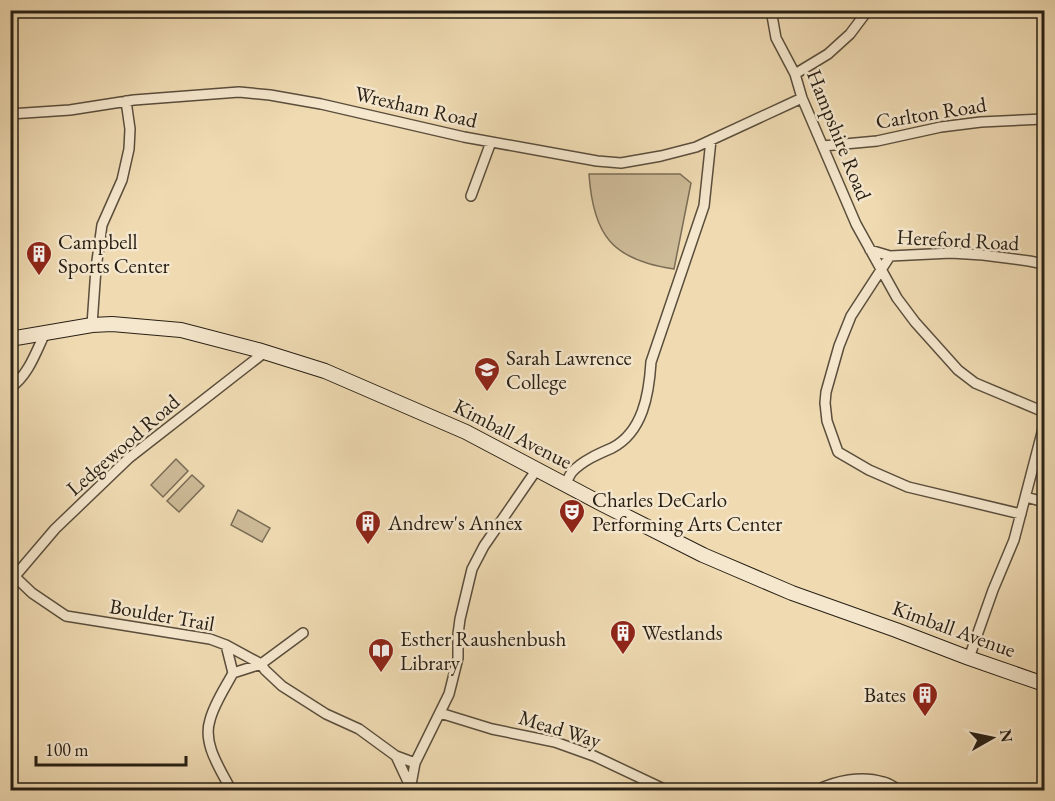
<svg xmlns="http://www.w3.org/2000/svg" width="1055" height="801" font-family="'EB Garamond',serif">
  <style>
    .park { fill: #cdba97; stroke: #7a6d56; stroke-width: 1.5 }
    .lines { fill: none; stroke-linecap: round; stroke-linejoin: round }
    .street-casing { stroke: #5a4e3c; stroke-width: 12 }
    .secondary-casing { stroke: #282015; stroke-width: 16 }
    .street { stroke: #f5e7cd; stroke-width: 9 }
    .secondary { stroke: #f5e7cd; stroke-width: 14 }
    .labels { text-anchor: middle; stroke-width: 5; stroke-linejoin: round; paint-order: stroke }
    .street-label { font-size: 21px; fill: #282015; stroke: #f5e7cd }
    .poi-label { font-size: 21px; fill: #282015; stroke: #f5e7cd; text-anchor: start }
  </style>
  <rect width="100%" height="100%" fill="#efdab2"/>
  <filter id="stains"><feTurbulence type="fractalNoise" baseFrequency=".00333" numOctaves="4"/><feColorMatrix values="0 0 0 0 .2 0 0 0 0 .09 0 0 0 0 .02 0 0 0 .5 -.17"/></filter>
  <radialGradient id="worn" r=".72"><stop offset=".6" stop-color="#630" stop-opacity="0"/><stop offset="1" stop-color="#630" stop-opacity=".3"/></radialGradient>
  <path class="park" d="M589,174H680L691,183L674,269C612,260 593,235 589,174Z
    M176,459L188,471L163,497L151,485Z
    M192,475L204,486L179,512L167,501Z
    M238,510L270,528L262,542L231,525Z"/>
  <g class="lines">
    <defs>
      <path id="street" d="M771,10L776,38L795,74L802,98L856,224L897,298L915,322L958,370L975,383L1044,412
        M795,74L828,54L850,34L868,10
        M10,114L70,110L134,100L239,92L270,95L321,104L464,137L597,161L621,163L661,156L696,147L802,98
        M823,146L877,141L941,127L981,122L1044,119
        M471,196L491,142
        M870,250L890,256L951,253L983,255L1029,261L1044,264
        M890,256L851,316L839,346L826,392L825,403L827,421L838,452L869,470L908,487L1021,514
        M92,325L96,268L102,225L122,180L129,149L130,129L126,101
        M10,388C28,376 36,352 45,333
        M565,485C567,481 569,476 572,472C582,461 598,454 612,448C643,432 649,394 651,362L704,206L711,140
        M1026,497L1044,502
        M10,572L32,593L66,616L210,639L226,645L261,664L265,670L282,686L326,714L359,729L396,756L415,763
        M15,576L55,529L129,458L265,352
        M226,645L233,673C225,688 214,704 210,720C202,744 221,770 231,790
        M969,658L993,590L1014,540L1044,425
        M233,673L261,664L303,633
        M440,713L492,729L555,742L594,756L666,790
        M396,756L410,786
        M410,790L415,763L449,694L458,658V634L460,619L472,569L484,546L537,469
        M817,790C836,781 861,775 883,782C889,783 895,788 900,790"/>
      <path id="secondary" d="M10,339L92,325L112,324L181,330L258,350L325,371L466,432L602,504L703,555L792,593L896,630L969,658L1044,684"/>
    </defs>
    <use href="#street" class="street-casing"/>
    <use href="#secondary" class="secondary-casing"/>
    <use href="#street" class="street"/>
    <use href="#secondary" class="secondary"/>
  </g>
  <defs>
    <symbol id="building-pin" viewBox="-11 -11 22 30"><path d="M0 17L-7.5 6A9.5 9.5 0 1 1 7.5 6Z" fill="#8f2418" stroke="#f5e7cd"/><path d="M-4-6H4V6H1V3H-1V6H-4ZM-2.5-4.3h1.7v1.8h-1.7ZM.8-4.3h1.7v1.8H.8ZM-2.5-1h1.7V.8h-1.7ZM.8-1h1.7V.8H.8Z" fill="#fff"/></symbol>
    <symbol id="university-pin" viewBox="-11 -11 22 30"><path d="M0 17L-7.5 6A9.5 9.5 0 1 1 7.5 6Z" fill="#8f2418" stroke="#f5e7cd"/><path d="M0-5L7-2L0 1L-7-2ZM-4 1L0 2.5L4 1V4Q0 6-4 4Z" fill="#fff"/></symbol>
    <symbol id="theatre-pin" viewBox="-11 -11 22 30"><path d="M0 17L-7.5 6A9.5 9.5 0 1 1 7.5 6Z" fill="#8f2418" stroke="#f5e7cd"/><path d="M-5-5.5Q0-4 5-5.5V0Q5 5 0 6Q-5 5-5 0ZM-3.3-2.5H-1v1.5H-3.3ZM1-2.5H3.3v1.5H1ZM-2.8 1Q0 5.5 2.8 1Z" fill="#fff"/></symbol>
    <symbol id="library-pin" viewBox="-11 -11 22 30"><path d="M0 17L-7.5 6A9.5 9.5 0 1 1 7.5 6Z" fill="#8f2418" stroke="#f5e7cd"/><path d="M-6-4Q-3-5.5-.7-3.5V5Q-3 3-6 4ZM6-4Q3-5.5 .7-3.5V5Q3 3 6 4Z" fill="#fff"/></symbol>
  </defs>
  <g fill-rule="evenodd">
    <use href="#building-pin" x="24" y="239" width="30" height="40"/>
    <use href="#university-pin" x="472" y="355" width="30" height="40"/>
    <use href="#theatre-pin" x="557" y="497" width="30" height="40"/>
    <use href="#building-pin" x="353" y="508" width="30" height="40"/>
    <use href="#building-pin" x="608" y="618" width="30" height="40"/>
    <use href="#library-pin" x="366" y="636" width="30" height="40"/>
    <use href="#building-pin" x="910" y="680" width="30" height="40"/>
  </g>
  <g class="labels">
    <g class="street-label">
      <text transform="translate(416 107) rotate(13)" y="7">Wrexham Road</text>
      <text transform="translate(931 113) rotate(-9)" y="7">Carlton Road</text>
      <text transform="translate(839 135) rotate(68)" y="7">Hampshire Road</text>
      <text transform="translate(958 240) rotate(3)" y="7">Hereford Road</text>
      <text transform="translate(513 434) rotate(27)" y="7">Kimball Avenue</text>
      <text transform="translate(123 445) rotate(-41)" y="7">Ledgewood Road</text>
      <text transform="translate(162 615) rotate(10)" y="7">Boulder Trail</text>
      <text transform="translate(954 629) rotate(20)" y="7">Kimball Avenue</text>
      <text transform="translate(560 729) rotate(17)" y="7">Mead Way</text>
    </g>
    <g class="poi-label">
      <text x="58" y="249">Campbell<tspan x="58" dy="24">Sports Center</tspan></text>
      <text x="506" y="365">Sarah Lawrence<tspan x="506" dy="24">College</tspan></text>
      <text x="592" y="507">Charles DeCarlo<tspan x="592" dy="24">Performing Arts Center</tspan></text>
      <text x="388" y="530">Andrew's Annex</text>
      <text x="642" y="640">Westlands</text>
      <text x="400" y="646">Esther Raushenbush<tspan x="400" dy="24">Library</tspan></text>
      <text x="906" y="702" text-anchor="end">Bates</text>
    </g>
  </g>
  <rect width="1055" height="801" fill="none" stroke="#efdab2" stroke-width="36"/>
  <rect x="12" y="12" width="1031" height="777" fill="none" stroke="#282015" stroke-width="3"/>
  <rect x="18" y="18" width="1019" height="765" fill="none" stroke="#282015" stroke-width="1.5"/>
  <g transform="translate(992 738) rotate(81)" stroke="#f5e7cd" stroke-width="4.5" paint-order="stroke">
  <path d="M0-4.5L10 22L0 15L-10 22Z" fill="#282015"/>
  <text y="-9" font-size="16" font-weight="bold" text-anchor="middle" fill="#282015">N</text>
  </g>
  <path d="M36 756v9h150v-9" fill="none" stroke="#282015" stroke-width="3"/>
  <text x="45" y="756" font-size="18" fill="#282015" stroke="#f5e7cd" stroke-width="4.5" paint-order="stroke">100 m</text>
  <rect width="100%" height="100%" filter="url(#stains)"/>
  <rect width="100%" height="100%" fill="url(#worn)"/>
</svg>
